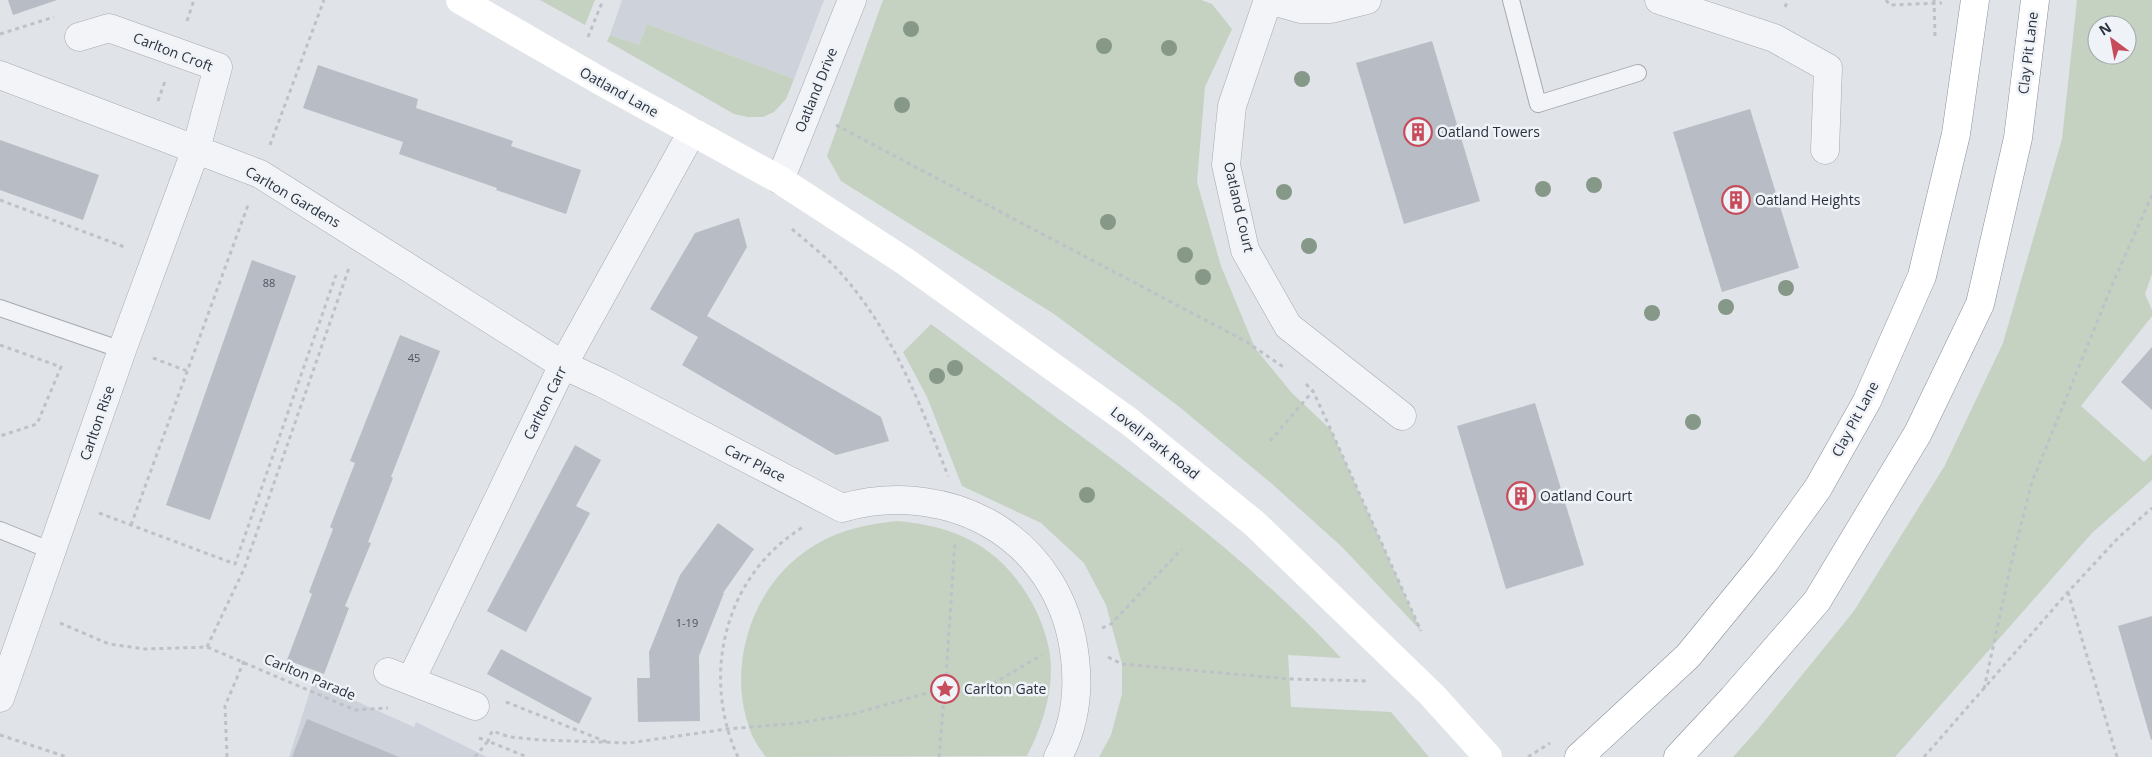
<svg xmlns="http://www.w3.org/2000/svg" width="2152" height="757" font-family="'Open Sans',sans-serif">
  <style>
    .built { fill: #ced2da }
    .green { fill: #c5d2c2; fill-rule: evenodd }
    .building { fill: #b7bcc5 }
    .lines { fill: none; stroke-linecap: round; stroke-linejoin: round }
    .lane-casing { stroke: #a5aab2; stroke-width: 18 }
    .street-casing { stroke: #a5aab2; stroke-width: 29 }
    .highway-casing { stroke: #88909e; stroke-width: 29 }
    .path { stroke: #bec1c7; stroke-width: 3; stroke-dasharray: 4 4; stroke-linecap: butt }
    .lane { stroke: #f3f4f7; stroke-width: 16 }
    .street { stroke: #f3f4f7; stroke-width: 28 }
    .secondary { stroke: #fff; stroke-width: 28 }
    .highway { stroke: #fff; stroke-width: 28 }
    .tree { fill: #869887 }
    .labels { text-anchor: middle; stroke-width: 5; stroke-linejoin: round; paint-order: stroke }
    .number-label { font-size: 11px; fill: #4c5460 }
    .street-label { font-size: 14px; fill: #29313f; stroke: #eff2f6 }
    .poi-label { font-size: 14px; fill: #29313f; stroke: #eff2f6; text-anchor: start }
  </style>
  <rect width="100%" height="100%" fill="#e0e3e8"/>
  <path class="built" d="M622,0H824L794,79L647,24L639,45L610,35Z
    M313,682L414,727L416,722L487,757H289Z"/>
  <path class="green" d="M540,0H595L585,25Z
    M883,0H1201L1212,4L1232,29L1205,87L1197,182L1221,266L1255,348L1291,392L1331,430L1421,631L1342,547L1271,483L1177,405L1054,314L841,181L827,156Z
    M2077,0H2152V274L2145,294L2152,310V316L2081,406L2144,462L2152,454V480L2092,533L1895,757H1733L1758,729L1854,611L1944,467L2003,343L2062,139ZM2097,25H2127V55H2097Z
    M647,24L794,79L786,99L774,112L763,117H748L734,114L607,41L610,35L639,45Z
    M931,324C989,367 1046,410 1104,453C1188,516 1269,580 1341,658L1288,655L1291,707L1391,712L1429,757H1099L1111,735L1122,694V664L1106,605L1084,563L1041,523L962,486L927,397L903,352Z
    M898,521C917,523 936,526 954,533C1003,550 1039,599 1049,649C1056,685 1043,725 1027,756L766,757C759,748 752,738 749,727C726,661 755,580 815,545C841,529 868,524 898,521Z"/>
  <path class="building" d="M8,0H57L13,15Z
    M1432,41L1480,201L1404,224L1356,63Z
    M318,65L418,99L416,108L513,141L511,146L581,170L566,214L496,190L497,188L399,154L403,142L303,108Z
    M1750,109L1799,268L1722,292L1673,132Z
    M0,140L99,175L83,220L0,190Z
    M739,218L747,247L707,316L881,417L889,441L836,455L682,365L698,337L650,309L695,233Z
    M252,260L296,276L210,520L166,505Z
    M400,335L440,351L391,477L393,478L368,542L371,543L345,606L349,608L324,674L287,660L312,594L309,592L333,529L330,527L355,463L350,461Z
    M2152,347V410L2121,382Z
    M1535,403L1584,565L1506,589L1457,426Z
    M575,445L601,460L576,506L590,513L526,632L487,611Z
    M718,523L754,549L723,593H724L699,656L700,721L638,722L637,678H650L649,652L680,575Z
    M2152,616V739L2151,740L2118,626Z
    M501,649L592,698L579,724L487,674Z
    M307,719L399,757H292Z"/>
  <g class="lines">
    <defs>
      <path id="lane" d="M1511,0L1538,104L1638,73
        M0,308L122,350
        M0,530L52,551"/>
      <path id="street" d="M1268,0L1232,106L1226,165L1245,250L1288,326L1402,416
        M1269,0L1301,9H1331L1367,0
        M1659,0L1774,38L1828,68L1825,150
        M0,75L260,174L563,365L602,383L842,508C953,477 1062,540 1075,658C1079,692 1074,727 1058,757
        M780,180L852,0
        M388,672L475,706
        M411,680L563,365L692,132
        M0,698L122,350L196,149L218,67L109,28L79,37"/>
      <path id="highway" d="M1579,757L1688,656L1764,563L1818,488L1867,401L1922,276L1956,134L1975,0
        M1678,757L1733,698L1817,601L1918,433L1980,304L2018,138L2035,0"/>
    </defs>
    <use href="#lane" class="lane-casing"/>
    <use href="#street" class="street-casing"/>
    <use href="#highway" class="highway-casing"/>
    <path class="path" d="M1886,0L1890,5L1942,3
      M1934,0L1935,36
      M1785,7L1788,0
      M187,21L194,0
      M0,34L54,17
      M588,37L603,0
      M158,101L165,81
      M836,125L1245,341L1285,368
      M270,145L324,0
      M0,200L127,248
      M792,229C807,242 824,255 837,269C891,327 920,403 948,476
      M0,345L61,367L37,424L0,436
      M153,358L187,371
      M1306,384L1313,391L1331,430L1421,631
      M1270,441L1313,391
      M99,513L235,564L336,275
      M131,525L248,205
      M2068,592L2117,757
      M60,623L109,644L145,649L207,647L355,710L388,708
      M1102,628L1111,624L1182,549
      M207,647L244,569L349,268
      M1108,657L1122,664L1289,679L1369,681
      M946,676L955,542
      M933 687a11 11 0 1 1 22 0a11 11 0 1 1-22 0Z
      M955,686L971,691L987,687L1042,655
      M1984,689L2011,564L2032,482L2113,283L2152,195
      M506,702L607,742
      M0,735L67,757
      M479,738L488,741L492,731L510,737L541,740L629,743L727,729L798,723L853,714L934,691
      M227,757L225,706L244,661
      M475,757L488,741L527,757
      M738,757C700,675 725,573 805,526
      M939,757L944,697
      M1528,757L1550,743
      M1924,757L2068,592L2119,537L2152,508"/>
    <use href="#lane" class="lane"/>
    <use href="#street" class="street"/>
    <path class="secondary" d="M460,0L602,82L780,180L906,262L1130,422L1255,524L1432,695L1488,757"/>
    <use href="#highway" class="highway"/>
  </g>
  <g class="tree">
    <circle cx="911" cy="29" r="8"/>
    <circle cx="1104" cy="46" r="8"/>
    <circle cx="1169" cy="48" r="8"/>
    <circle cx="1302" cy="79" r="8"/>
    <circle cx="902" cy="105" r="8"/>
    <circle cx="1594" cy="185" r="8"/>
    <circle cx="1543" cy="189" r="8"/>
    <circle cx="1284" cy="192" r="8"/>
    <circle cx="1108" cy="222" r="8"/>
    <circle cx="1309" cy="246" r="8"/>
    <circle cx="1185" cy="255" r="8"/>
    <circle cx="1203" cy="277" r="8"/>
    <circle cx="1786" cy="288" r="8"/>
    <circle cx="1726" cy="307" r="8"/>
    <circle cx="1652" cy="313" r="8"/>
    <circle cx="955" cy="368" r="8"/>
    <circle cx="937" cy="376" r="8"/>
    <circle cx="1693" cy="422" r="8"/>
    <circle cx="1087" cy="495" r="8"/>
  </g>
  <defs>
    <symbol id="building-ring" viewBox="-11 -11 22 22"><circle r="9.5" fill="#eff2f6" stroke="#c74b5a" stroke-width="1.5"/><path d="M-4-6H4V6H1V3H-1V6H-4ZM-2.5-4.3h1.7v1.8h-1.7ZM.8-4.3h1.7v1.8H.8ZM-2.5-1h1.7V.8h-1.7ZM.8-1h1.7V.8H.8Z" fill="#c74b5a"/></symbol>
    <symbol id="sight-ring" viewBox="-11 -11 22 22"><circle r="9.5" fill="#eff2f6" stroke="#c74b5a" stroke-width="1.5"/><path d="M0-6L1.8-2.2L6-1.7L2.9 1.2L3.7 5.4L0 3.3L-3.7 5.4L-2.9 1.2L-6-1.7L-1.8-2.2Z" fill="#c74b5a"/></symbol>
  </defs>
  <g fill-rule="evenodd">
    <use href="#building-ring" x="1402" y="116" width="32" height="32"/>
    <use href="#building-ring" x="1720" y="184" width="32" height="32"/>
    <use href="#building-ring" x="1505" y="480" width="32" height="32"/>
    <use href="#sight-ring" x="929" y="673" width="32" height="32"/>
  </g>
  <g class="labels">
    <g class="number-label">
      <text x="269" y="287">88</text>
      <text x="414" y="362">45</text>
      <text x="687" y="627">1-19</text>
    </g>
    <g class="street-label">
      <text transform="translate(173 52) rotate(21)" y="5">Carlton Croft</text>
      <text transform="translate(2028 53) rotate(-83)" y="5">Clay Pit Lane</text>
      <text transform="translate(816 90) rotate(-68)" y="5">Oatland Drive</text>
      <text transform="translate(619 92) rotate(29)" y="5">Oatland Lane</text>
      <text transform="translate(293 197) rotate(30)" y="5">Carlton Gardens</text>
      <text transform="translate(1239 207) rotate(77)" y="5">Oatland Court</text>
      <text transform="translate(545 403) rotate(-64)" y="5">Carlton Carr</text>
      <text transform="translate(1855 419) rotate(-62)" y="5">Clay Pit Lane</text>
      <text transform="translate(97 423) rotate(-71)" y="5">Carlton Rise</text>
      <text transform="translate(1155 443) rotate(38)" y="5">Lovell Park Road</text>
      <text transform="translate(755 463) rotate(27)" y="5">Carr Place</text>
      <text transform="translate(310 677) rotate(23)" y="5">Carlton Parade</text>
    </g>
    <g class="poi-label">
      <text x="1437" y="137">Oatland Towers</text>
      <text x="1755" y="205">Oatland Heights</text>
      <text x="1540" y="501">Oatland Court</text>
      <text x="964" y="694">Carlton Gate</text>
    </g>
  </g>
  <g transform="translate(2112 40) rotate(328)"><circle r="24" fill="#eff2f6" stroke="#a0a5ad"/>
  <path d="M0-4L9 19L0 12L-9 19Z" fill="#c74b5a"/>
  <text y="-8" font-size="14" font-weight="bold" text-anchor="middle" fill="#29313f">N</text>
  </g>
</svg>
